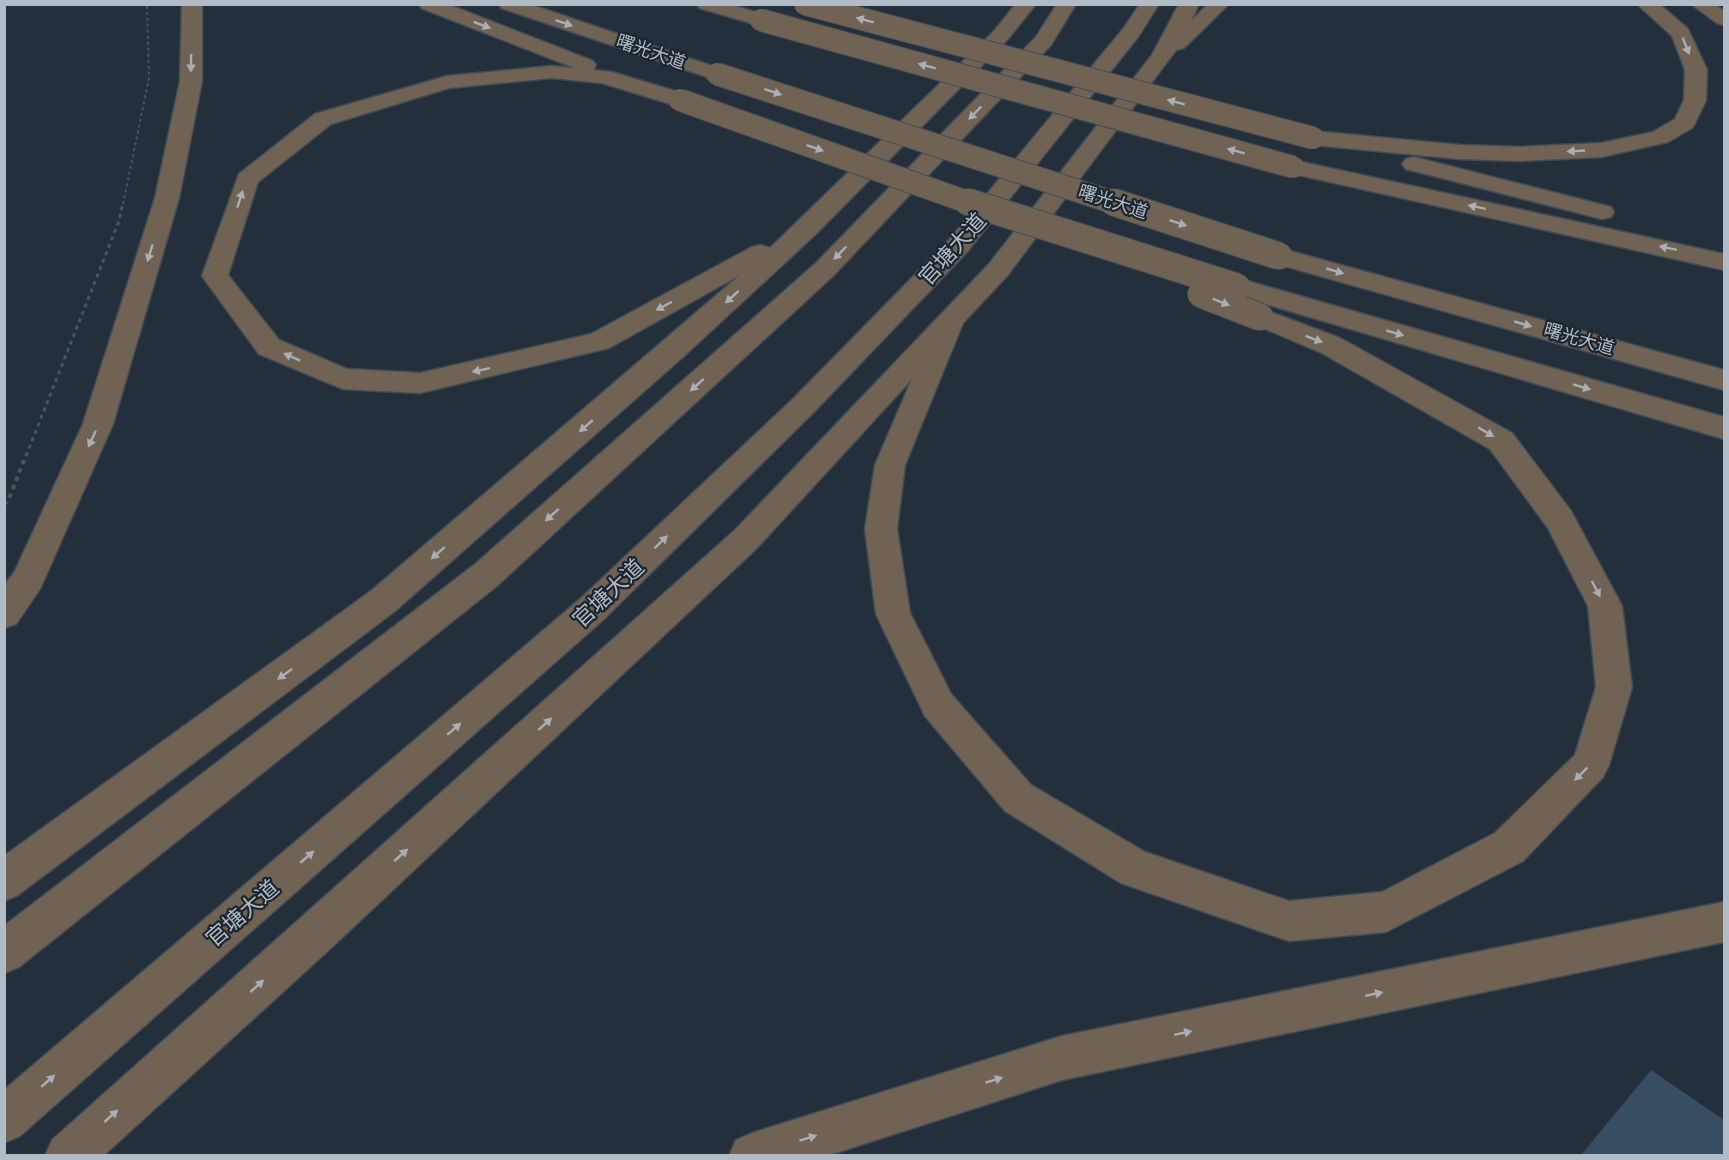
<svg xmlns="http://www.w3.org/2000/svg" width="1729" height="1160" font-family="Cabin,'Noto Sans SC',sans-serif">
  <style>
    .water { fill: #364d62 }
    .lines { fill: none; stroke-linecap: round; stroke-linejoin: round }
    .highway-casing { stroke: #424c56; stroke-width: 3 }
    .path-far2 { stroke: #435959; stroke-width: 2; stroke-dasharray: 3 3; stroke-linecap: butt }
    .path-far1 { stroke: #435959; stroke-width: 3; stroke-dasharray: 4 4; stroke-linecap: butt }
    .path { stroke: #435959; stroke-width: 4; stroke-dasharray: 4.5 4.5; stroke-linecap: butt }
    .highway { fill: #716354; fill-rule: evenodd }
    .highway-bridge-far1-casing { stroke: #424c56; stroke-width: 24; stroke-linecap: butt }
    .highway-bridge-casing { stroke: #424c56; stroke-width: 29; stroke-linecap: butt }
    .highway-bridge-far1 { stroke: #716354; stroke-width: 22 }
    .highway-bridge { stroke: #716354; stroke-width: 27 }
    .oneway { fill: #a8afb6 }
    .labels { text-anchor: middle; stroke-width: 4.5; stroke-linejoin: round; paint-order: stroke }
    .far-street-label { font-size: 18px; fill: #b2bcc7; stroke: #1c2630 }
    .street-label { font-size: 22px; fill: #b2bcc7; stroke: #1c2630 }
  </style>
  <rect width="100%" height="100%" fill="#232f3b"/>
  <path class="water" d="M1651,1070L1724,1120V1155H1581Z"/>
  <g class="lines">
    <defs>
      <path id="highway" d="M182,4H202V81L179,198L113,424L40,589L16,624L4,628V586L15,571L83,424L155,198L180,81Z
        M419,4H447L593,61L596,65L593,70L612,72L688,95L691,100L688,105L680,107L602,83L551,78L449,88L331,124L258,182L228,275L279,340L347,369L420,373L591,334L752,247L761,245L770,248L994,31L1016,4H1036L1008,39L817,233L683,357L395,611L18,895L4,901V856L371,591L740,275L609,348L420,393L343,389L259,354L202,276L239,174L315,114L447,76L551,66L575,68L421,8Z
        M499,4H529L724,70L728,74L724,78L717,80L710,78L501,8Z
        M697,4H729L768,16L771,20L768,24L761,26L699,8Z
        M1057,4H1076L1051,45L834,275L498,585L19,967L4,973V926L474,565L816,263L1036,37Z
        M1140,4H1159L1138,37L967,252L814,412L603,620L20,1136L4,1143V1090L579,600L794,398L949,240L1123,29Z
        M1179,4H1199L1191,21L1208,4H1229L1184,48L1176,50L1007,276L963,323L905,465L897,529L910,613L951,694L1031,785L1145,852L1289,901L1382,892L1495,833L1575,755L1596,687L1588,606L1548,528L1490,449L1320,352L1251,323L1247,317L1251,311L1260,308L1340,338L1512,433L1571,511L1622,606L1632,687L1609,765L1603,777L1523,861L1386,932L1289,941L1121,883L1005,811L925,716L876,614L865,529L875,465L912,379L757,548L330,949L103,1156H45L52,1140L735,530L989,264L1152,55Z
        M1637,4H1659L1688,29L1707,70L1706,100L1695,123L1692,128L1668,142L1601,157L1521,161L1460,159L1313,145L1305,143L1302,138L1305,133L1313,131L1460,145L1521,147L1601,143L1653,132L1675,119L1684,100L1685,70L1672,36Z
        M1691,4H1714L1724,11V25L1717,23Z
        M1414,157L1611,207L1614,212L1611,217L1602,219L1406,169L1402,164L1406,159Z
        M1293,160L1724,254V270L1285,172L1281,167L1285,162Z
        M1279,248L1724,370V390L1270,262L1266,256L1270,250Z
        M1237,278L1724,417V439L1228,293L1224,287L1228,281Z
        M1724,902V942L1062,1080L826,1156H729L736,1140L752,1133L1062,1036Z"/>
    </defs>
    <use href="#highway" class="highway-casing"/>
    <path class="path-far2" d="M123,204L149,78L147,4"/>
    <path class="path-far1" d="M26,456L119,221L123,202"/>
    <path class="path" d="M4,505L10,496L26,455"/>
    <use href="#highway" class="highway"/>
    <defs>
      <path id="highway-bridge-far1" d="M805,4L1313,138
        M761,20L1293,167
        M717,74L1118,204
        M680,100L973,204"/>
      <path id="highway-bridge" d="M968,202L1237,287
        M1113,202L1279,256
        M1201,294L1260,317"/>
    </defs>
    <use href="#highway-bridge-far1" class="highway-bridge-far1-casing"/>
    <use href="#highway-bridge" class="highway-bridge-casing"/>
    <use href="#highway-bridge-far1" class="highway-bridge-far1"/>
    <use href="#highway-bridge" class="highway-bridge"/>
  </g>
  <defs><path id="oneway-solid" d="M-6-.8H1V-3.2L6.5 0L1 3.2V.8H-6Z" transform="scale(1.5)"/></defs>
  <g class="oneway">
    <use href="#oneway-solid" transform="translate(865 20) rotate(-165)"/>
    <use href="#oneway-solid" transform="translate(564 23) rotate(19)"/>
    <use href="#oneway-solid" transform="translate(482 25) rotate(21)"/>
    <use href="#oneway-solid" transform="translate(1686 46) rotate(68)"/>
    <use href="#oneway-solid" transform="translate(191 63) rotate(91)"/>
    <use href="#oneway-solid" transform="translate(927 66) rotate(-165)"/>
    <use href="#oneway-solid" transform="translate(773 92) rotate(18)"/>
    <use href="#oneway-solid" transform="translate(1176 102) rotate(-165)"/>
    <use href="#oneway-solid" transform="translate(975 113) rotate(134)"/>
    <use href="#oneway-solid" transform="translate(815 148) rotate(19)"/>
    <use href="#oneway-solid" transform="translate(1236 151) rotate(-165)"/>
    <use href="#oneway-solid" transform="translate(1576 151) rotate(177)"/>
    <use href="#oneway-solid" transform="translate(240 199) rotate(-72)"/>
    <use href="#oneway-solid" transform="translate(1477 207) rotate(-168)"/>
    <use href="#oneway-solid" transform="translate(1178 223) rotate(18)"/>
    <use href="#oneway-solid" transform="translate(1668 248) rotate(-168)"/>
    <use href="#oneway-solid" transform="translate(150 253) rotate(107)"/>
    <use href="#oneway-solid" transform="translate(840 253) rotate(134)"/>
    <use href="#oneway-solid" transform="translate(1335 271) rotate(16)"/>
    <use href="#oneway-solid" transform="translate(732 297) rotate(138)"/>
    <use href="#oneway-solid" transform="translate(1221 302) rotate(22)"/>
    <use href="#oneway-solid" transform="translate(664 306) rotate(152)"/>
    <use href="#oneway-solid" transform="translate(1523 324) rotate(16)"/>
    <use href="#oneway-solid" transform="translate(1395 333) rotate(16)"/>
    <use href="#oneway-solid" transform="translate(1314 339) rotate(21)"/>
    <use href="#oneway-solid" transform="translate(292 357) rotate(-156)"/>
    <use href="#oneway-solid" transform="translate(481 370) rotate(168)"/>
    <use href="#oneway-solid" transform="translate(697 385) rotate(138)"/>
    <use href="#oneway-solid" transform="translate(1582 387) rotate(16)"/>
    <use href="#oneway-solid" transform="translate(586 426) rotate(139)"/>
    <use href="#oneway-solid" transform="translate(1486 432) rotate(30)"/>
    <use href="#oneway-solid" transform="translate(92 439) rotate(115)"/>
    <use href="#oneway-solid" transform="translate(552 515) rotate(138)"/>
    <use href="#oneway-solid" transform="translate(661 542) rotate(-44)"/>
    <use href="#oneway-solid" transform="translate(438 553) rotate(139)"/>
    <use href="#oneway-solid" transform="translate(1596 589) rotate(62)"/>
    <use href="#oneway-solid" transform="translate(285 674) rotate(144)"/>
    <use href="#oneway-solid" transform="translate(545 724) rotate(-42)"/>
    <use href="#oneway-solid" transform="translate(454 729) rotate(-41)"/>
    <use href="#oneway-solid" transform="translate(1581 774) rotate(135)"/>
    <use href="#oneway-solid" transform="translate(401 855) rotate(-42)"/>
    <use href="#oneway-solid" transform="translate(307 857) rotate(-41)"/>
    <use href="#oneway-solid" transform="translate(257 986) rotate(-42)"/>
    <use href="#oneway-solid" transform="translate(1374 994) rotate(-12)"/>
    <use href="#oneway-solid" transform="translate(1183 1033) rotate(-12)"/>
    <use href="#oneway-solid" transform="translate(994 1080) rotate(-17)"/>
    <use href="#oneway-solid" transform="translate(48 1081) rotate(-41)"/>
    <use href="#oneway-solid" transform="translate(111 1116) rotate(-42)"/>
    <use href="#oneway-solid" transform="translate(808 1138) rotate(-17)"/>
  </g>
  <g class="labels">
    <g class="far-street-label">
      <text transform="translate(651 52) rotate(19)" y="6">曙光大道</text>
      <text transform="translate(1113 202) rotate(18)" y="6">曙光大道</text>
      <text transform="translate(1579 339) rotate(16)" y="6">曙光大道</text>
    </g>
    <g class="street-label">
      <text transform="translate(952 249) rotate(-48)" y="8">官塘大道</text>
      <text transform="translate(608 593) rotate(-43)" y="8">官塘大道</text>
      <text transform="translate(242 913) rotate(-41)" y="8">官塘大道</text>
    </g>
  </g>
  <rect width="1729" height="1160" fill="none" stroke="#b2bcc7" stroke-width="12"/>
</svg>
